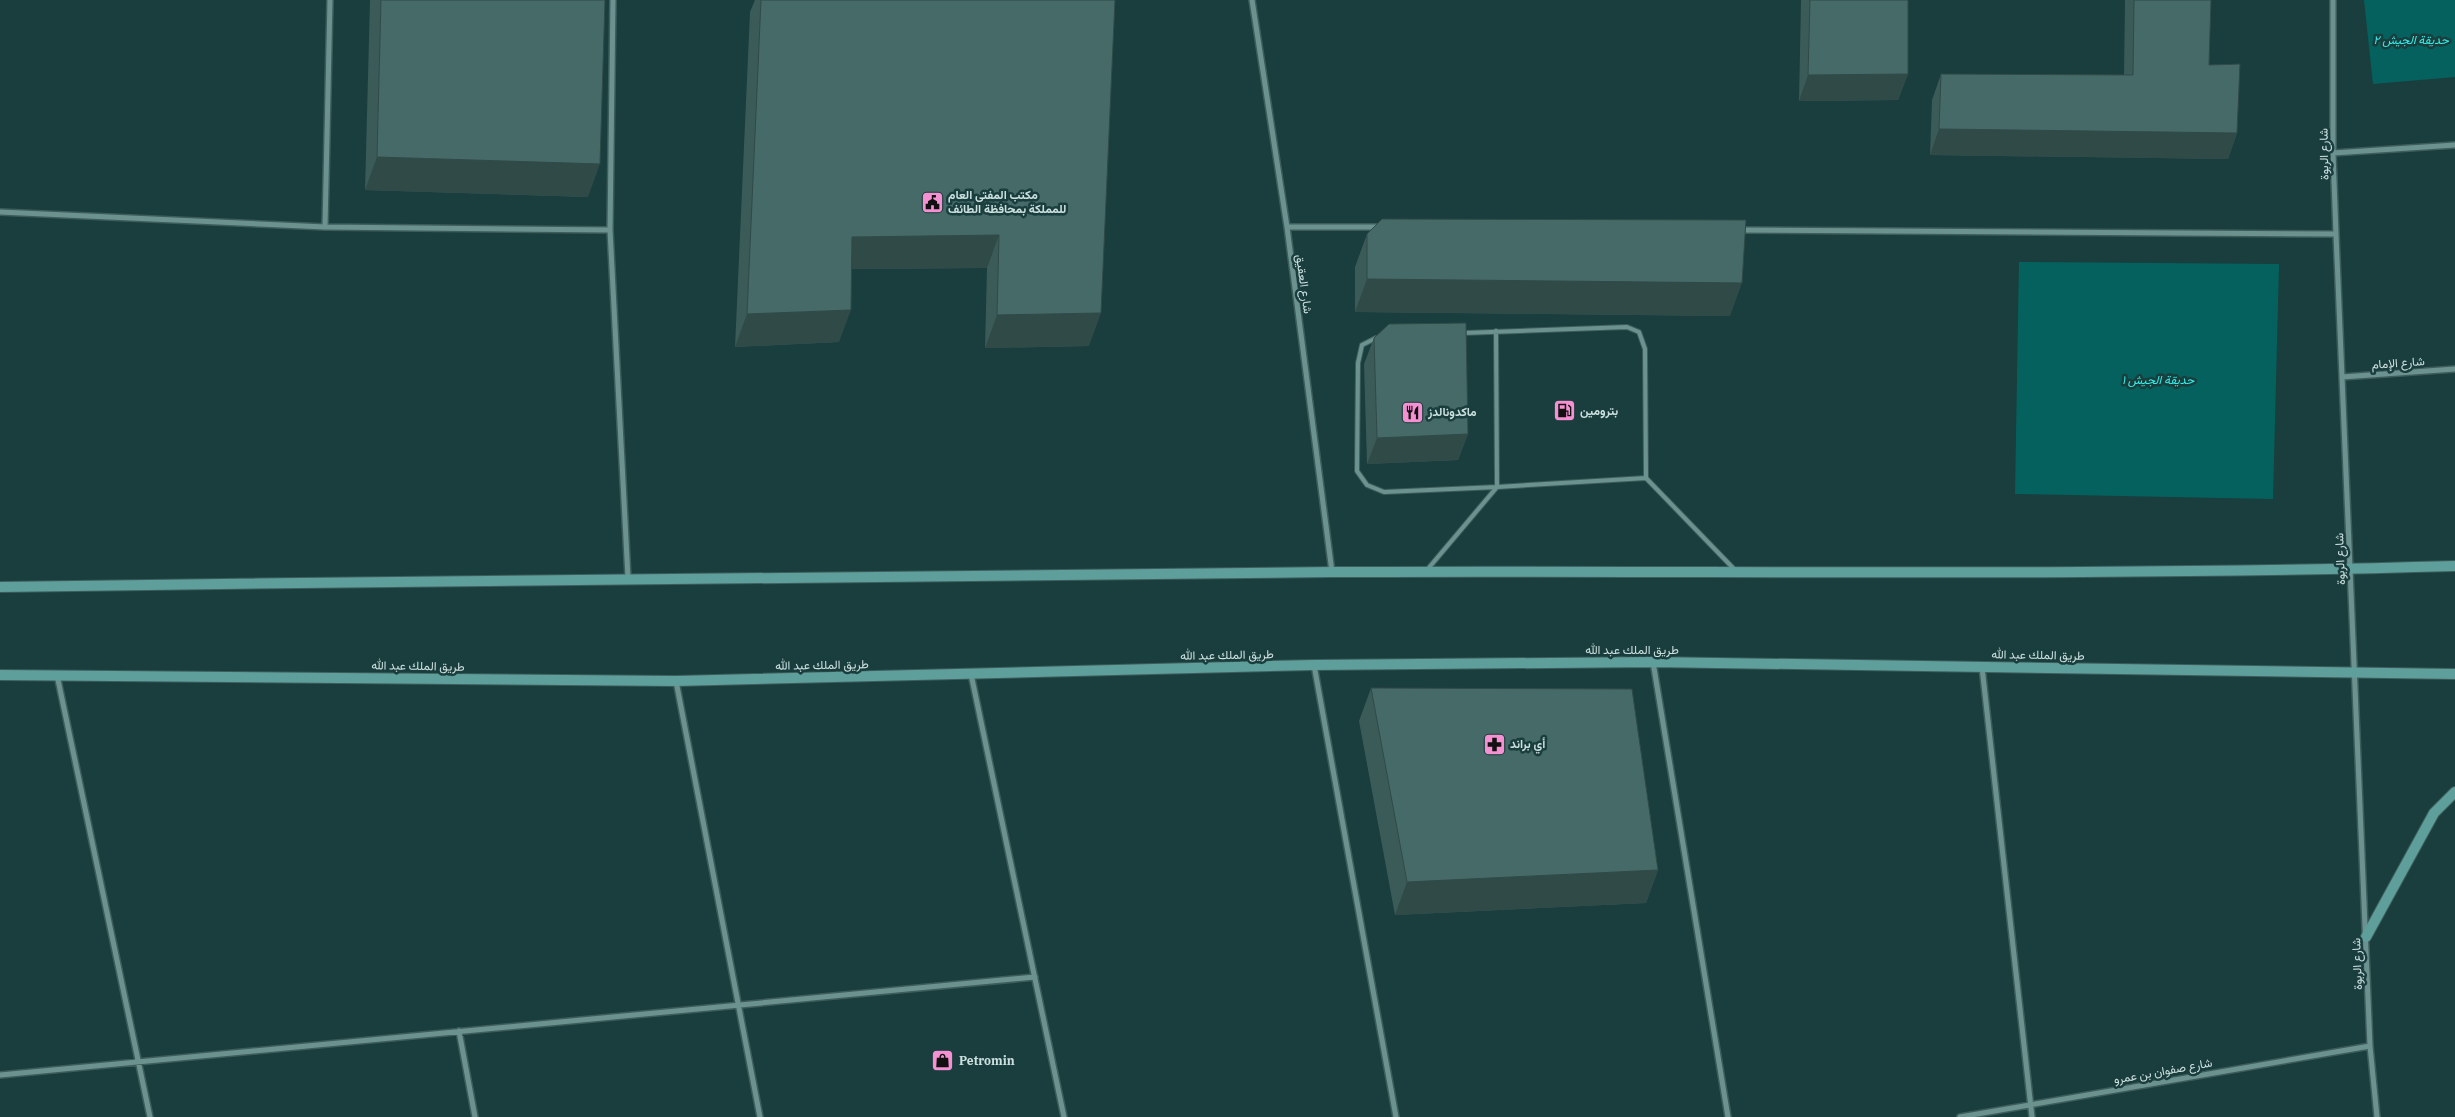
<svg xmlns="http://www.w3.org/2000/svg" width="2455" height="1117" font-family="'IBM Plex Serif',Vazirmatn,serif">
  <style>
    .green { fill: #05615e }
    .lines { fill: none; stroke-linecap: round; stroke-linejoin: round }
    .lane-casing { stroke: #3d5d5b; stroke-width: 6 }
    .street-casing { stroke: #3d5d5b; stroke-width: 8 }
    .secondary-casing { stroke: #3d5d5b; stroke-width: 12 }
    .lane { stroke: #6c9290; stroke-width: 4 }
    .street { stroke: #6c9290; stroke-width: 5 }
    .secondary { stroke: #5e9e9b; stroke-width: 10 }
    .wall { fill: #3b5b59 }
    .shaded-wall { fill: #304a48 }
    .building { fill: #456a67; stroke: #304a48 }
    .labels { text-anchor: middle; stroke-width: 5; stroke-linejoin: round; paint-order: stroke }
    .park-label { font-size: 12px; font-style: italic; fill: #32f0ea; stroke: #193e3d }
    .street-label { font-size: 12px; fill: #cce0df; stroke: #193e3d }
    .poi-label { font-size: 12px; font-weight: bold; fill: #cce0df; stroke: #193e3d; text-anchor: start }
  </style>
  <rect width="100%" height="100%" fill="#193e3d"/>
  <path class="green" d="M2364,0H2455V77L2373,84Z
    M2019,262L2279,264L2273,499L2015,494Z"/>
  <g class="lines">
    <defs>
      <path id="lane" d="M1463,333L1627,327L1639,332L1645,349L1646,478
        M1376,338L1362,345L1358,363L1357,471L1367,485L1384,492L1497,487L1496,331
        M1427,570L1497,487L1646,478L1735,570"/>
      <path id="street" d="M613,0L610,230L628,578
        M1252,0L1287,227L1332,572
        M2333,0V153L2336,234L2370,1046L2377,1117
        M2333,153L2455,145
        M0,212L325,227L610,230
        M325,227L330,0
        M1287,227H1378
        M1739,230L2336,234
        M2342,377L2455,369
        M1653,662L1728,1117
        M1314,665L1396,1117
        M1982,667L2032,1117
        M971,674L1064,1117
        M57,675L150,1117
        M676,681L760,1117
        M459,1031L475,1117
        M0,1075L1035,977
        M1960,1117L2370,1046"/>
      <path id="secondary" d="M0,587C444,581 888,574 1332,572C1707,570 2081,577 2455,566
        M0,675L676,681L1314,665L1653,662L2455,674
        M2366,937L2434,813L2455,792"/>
    </defs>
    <use href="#lane" class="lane-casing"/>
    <use href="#street" class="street-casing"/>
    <use href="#secondary" class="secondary-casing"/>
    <use href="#lane" class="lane"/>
    <use href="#street" class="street"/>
    <use href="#secondary" class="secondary"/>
  </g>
  <path class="wall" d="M370,0H605L588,197L365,190Z
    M755,0H1115L1089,346L985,348L987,268L851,269L839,342L735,347L750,12Z
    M1801,0H1908V74L1898,100L1799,101Z
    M2125,0H2211L2209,65L2237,133L2228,159L1930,155L1932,100L1941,74L2124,75Z
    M1367,234L1730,316L1355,312V267Z
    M1374,338L1468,434L1458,460L1367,464L1364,364Z
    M1371,688L1658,870L1646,903L1395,915L1359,721Z"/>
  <path class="shaded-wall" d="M1908,74L1898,100L1799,101L1808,75Z
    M1939,129L2237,133L2228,159L1930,155Z
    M377,157L600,164L588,197L365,190Z
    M999,235L987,268L840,269L852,237Z
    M1367,279L1742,283L1730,316L1355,312Z
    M851,310L839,342L735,347L747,314Z
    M1101,313L1089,346L985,348L997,315Z
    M1468,434L1458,460L1367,464L1377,438Z
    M1658,870L1646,903L1395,915L1407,882Z"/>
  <path class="building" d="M381,0H605L600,164L377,157Z
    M761,0H1115L1101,313L997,315L999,235L852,237L851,310L747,314Z
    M1810,0H1908V74L1808,75Z
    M2134,0H2211L2209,65L2240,64L2237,133L1939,129L1941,74L2133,75Z
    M1382,219L1746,220L1742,283L1367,279V234Z
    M1466,323L1468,434L1377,438L1374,338L1389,324Z
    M1371,688L1632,689L1658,870L1407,882Z"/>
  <defs>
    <symbol id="civic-square" viewBox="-11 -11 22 22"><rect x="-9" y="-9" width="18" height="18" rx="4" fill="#f591d2" stroke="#193e3d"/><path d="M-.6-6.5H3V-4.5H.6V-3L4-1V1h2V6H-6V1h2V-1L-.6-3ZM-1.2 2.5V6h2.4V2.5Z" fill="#111"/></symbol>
    <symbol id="fuel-square" viewBox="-11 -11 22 22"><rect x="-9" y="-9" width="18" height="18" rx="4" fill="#f591d2" stroke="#193e3d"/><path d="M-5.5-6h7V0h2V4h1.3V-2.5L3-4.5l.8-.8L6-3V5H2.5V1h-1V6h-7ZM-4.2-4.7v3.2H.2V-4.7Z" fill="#111"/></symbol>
    <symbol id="restaurant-square" viewBox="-11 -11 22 22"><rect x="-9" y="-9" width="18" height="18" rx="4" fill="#f591d2" stroke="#193e3d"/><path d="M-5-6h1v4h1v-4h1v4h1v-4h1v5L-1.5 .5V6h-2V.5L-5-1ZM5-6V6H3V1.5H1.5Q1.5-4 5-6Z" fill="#111"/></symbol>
    <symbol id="pharmacy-square" viewBox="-11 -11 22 22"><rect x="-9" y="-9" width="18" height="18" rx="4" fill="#f591d2" stroke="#193e3d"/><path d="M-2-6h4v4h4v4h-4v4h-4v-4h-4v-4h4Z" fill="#111"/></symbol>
    <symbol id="shop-square" viewBox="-11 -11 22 22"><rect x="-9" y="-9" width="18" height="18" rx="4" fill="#f591d2" stroke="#193e3d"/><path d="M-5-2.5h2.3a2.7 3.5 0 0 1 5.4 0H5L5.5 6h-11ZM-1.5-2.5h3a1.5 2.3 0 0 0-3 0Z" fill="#111"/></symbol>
  </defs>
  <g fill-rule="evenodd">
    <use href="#civic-square" x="920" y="190" width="25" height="25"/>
    <use href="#fuel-square" x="1552" y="398" width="25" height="25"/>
    <use href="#restaurant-square" x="1400" y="400" width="25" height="25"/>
    <use href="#pharmacy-square" x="1482" y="732" width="25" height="25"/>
    <use href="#shop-square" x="930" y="1048" width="25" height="25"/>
  </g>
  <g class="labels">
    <g class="park-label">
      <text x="2411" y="44">حديقة الجيش ٢</text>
      <text x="2158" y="384">حديقة الجيش ١</text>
    </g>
    <g class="street-label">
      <text transform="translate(2324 154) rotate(-91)" y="4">شارع الربوة</text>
      <text transform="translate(1304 284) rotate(82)" y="4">شارع العقيق</text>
      <text transform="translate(2398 363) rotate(-4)" y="4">شارع الإمام</text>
      <text transform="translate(2340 559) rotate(-92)" y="4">شارع الربوة</text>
      <text x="1632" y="654">طريق الملك عبد الله</text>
      <text transform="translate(1227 655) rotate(-1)" y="4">طريق الملك عبد الله</text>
      <text transform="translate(2038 655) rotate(1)" y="4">طريق الملك عبد الله</text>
      <text transform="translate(822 665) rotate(-1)" y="4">طريق الملك عبد الله</text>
      <text transform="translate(418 666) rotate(1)" y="4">طريق الملك عبد الله</text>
      <text transform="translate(2357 964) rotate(-92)" y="4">شارع الربوة</text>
      <text transform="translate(2163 1071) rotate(-10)" y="4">شارع صفوان بن عمرو</text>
    </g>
    <g class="poi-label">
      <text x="948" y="199">مكتب المفتي العام<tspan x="948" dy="14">للمملكة بمحافظة الطائف</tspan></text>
      <text x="1580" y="415">بترومين</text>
      <text x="1428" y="416">ماكدونالدز</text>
      <text x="1510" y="748">أي براند</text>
      <text x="959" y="1065">Petromin</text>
    </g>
  </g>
</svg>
